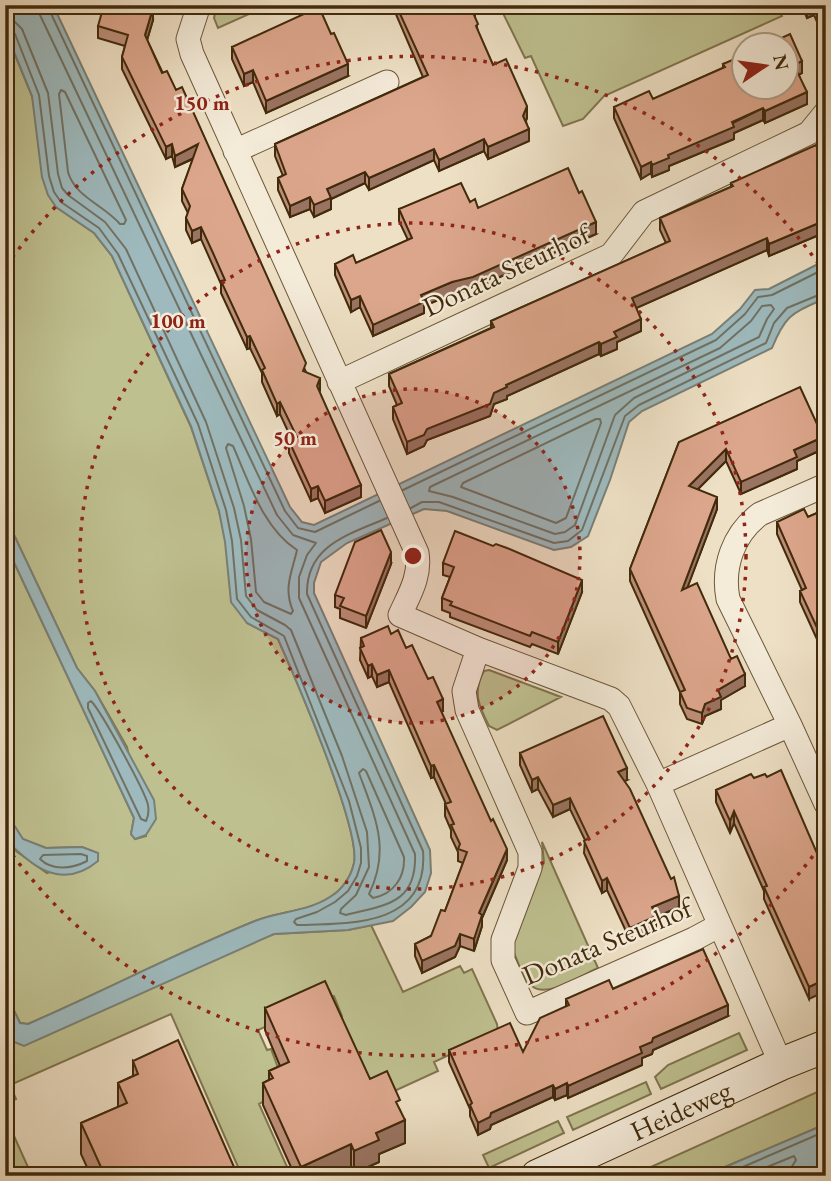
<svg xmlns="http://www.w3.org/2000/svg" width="831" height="1181" font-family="'EB Garamond',serif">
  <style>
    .green { fill: #bfc090; stroke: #80754e; stroke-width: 2 }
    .water { fill: #9ebabe; stroke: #798076; stroke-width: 2 }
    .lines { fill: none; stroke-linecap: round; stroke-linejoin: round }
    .shore { stroke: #707264; stroke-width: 2 }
    .street-casing { stroke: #6c583a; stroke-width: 25 }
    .secondary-casing { stroke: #412a0b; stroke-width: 34 }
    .street { stroke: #f4ebd9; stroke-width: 23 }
    .secondary { stroke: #f4ebd9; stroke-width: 32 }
    .wall { fill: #bd8f78; stroke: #412a0b; stroke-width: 2 }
    .shaded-wall { fill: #9a7462; stroke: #412a0b; stroke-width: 2 }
    .building { fill: #dca68c; stroke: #412a0b; stroke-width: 2 }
    .ring { fill: none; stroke: #8f2418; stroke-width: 3.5; stroke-dasharray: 3.5 7 }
    .labels { text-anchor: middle; stroke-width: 5; stroke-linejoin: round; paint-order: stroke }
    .street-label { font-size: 28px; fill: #412a0b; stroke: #f4ebd9 }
    .centre { fill: #8f2418; stroke: #f4ebd9; stroke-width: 3.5 }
    .ring-label { font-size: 21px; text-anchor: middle; font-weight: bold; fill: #8f2418; stroke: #f4ebd9; stroke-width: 5; stroke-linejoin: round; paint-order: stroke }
  </style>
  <rect width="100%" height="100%" fill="#eee0c5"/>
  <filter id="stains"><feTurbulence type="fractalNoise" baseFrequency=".00286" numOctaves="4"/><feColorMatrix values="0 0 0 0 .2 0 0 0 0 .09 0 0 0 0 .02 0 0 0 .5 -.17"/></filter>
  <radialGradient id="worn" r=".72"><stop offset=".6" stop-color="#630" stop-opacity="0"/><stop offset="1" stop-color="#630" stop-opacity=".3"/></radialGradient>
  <path class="green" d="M217,5H269L218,28L214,18Z
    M499,5H777L782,16L604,96L583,119L563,126L531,56L525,58Z
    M5,30L32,96L56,207L94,233L112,256L191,427L219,511L247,623L278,639C295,677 361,829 354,863C351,877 342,890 330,897C307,912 280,911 255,921C179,952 104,991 28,1024L20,1023L5,992V837L16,851L47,873L97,853L82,847L46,848L22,839L5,811V543L134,818L131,834L135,839L146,836L127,747L95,691L77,668L5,516Z
    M489,670L561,697L497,730L489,726C479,706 472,692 484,671Z
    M542,842L598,968C582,975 547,999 532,986C522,978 517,959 512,948L544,862Z
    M371,925L403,992L460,966L464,973L472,969L497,1024L498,1032L434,1062L438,1071L390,1093L371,1097L336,1019L342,1016L334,996L258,1030L267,1050L271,1049L280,1073L268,1099L259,1104L288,1169L284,1171L287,1176H242L171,1014L10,1085L16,1099L5,1104V1036L7,1039L274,934L348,930Z
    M739,1033L747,1050L661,1089L655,1077L668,1065Z
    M646,1082L651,1094L573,1130L567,1117Z
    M826,1088V1124L814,1129L704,1176H631Z
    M5,1116L32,1176H11L5,1163Z
    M558,1121L564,1133L489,1168L483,1155Z"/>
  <path class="water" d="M5,5H53L290,507L302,522L314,525L712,334L740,309L755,290L769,289L826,260V298C793,313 786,313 772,348L642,411L629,422L610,480L588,536L571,547L554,550L447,511L424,509L347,543L321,562L314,583V593L430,850L431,873L425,892L411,907L393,921L348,930L274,934L24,1046L7,1039L5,1036V992L20,1023L28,1024C104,991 178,952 255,921C280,911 307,912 330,897C342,890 351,877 354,863C361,829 295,677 278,639L247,623L231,602L225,542L219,511L191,426L112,256L94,233L56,207L48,195L42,177L32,96L5,30Z
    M5,516L77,668L95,691L154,800L156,819L146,835L135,839L131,834L134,818L5,543Z
    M5,811L23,839L46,848L82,847L98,853V861C74,881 50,878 27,859C20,853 11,847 7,839C3,832 5,819 5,811Z
    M826,1124V1162L801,1176H704Z"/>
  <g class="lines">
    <path class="shore" d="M47,5L285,511L298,528L315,532L379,501
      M5,21L15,22L22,29L48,93L58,174L62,188L68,195L105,222L126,249L206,422L234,508L241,540L246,596L257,610L285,625L291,630L342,756L367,832L369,867L356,895L341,909L340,913L346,915C385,905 417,904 415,854L299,598V577L307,555L316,543L293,535L277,515L40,15L39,5
      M5,29L11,30L15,34L39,95L49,176L54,192L61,202L99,228L118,254L198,424L226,510L232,541L237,599L251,617L284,636L349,801L361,848V863L357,876L348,891L335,902L317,912L296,919L294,922L297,925C351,924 429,926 423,851L307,594C306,545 350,534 387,518
      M61,90L65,92L126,220L124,224H120C104,205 75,197 68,172L59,94Z
      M771,305L774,309L767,319L759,337L634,398L615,415L575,525L565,532L555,534L453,497L429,491L430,487L720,348L751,321L762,306Z
      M596,419H600L601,423L566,518L556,523L461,487L463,483Z
      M228,444L233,446C249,482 263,528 297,550C292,572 283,588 293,611L291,614L264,602L256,592L251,539L244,506L226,448Z
      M403,490L716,340L745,314L758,297L772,295L826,268
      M411,508L422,502H439L554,543L568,541L582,530L625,416L639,405L766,343L774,323L787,308L826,292
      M91,701C101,711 145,791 148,805C149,811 149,815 146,821L141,819L88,708V703Z
      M363,769L366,771L404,857C405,877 394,894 373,898L369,894C391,849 375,817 359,773Z
      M81,854L87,856V861C72,869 52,871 40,859L43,855Z
      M722,1176L826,1131
      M745,1176L794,1156L796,1160L791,1168L790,1176"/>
    <defs>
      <path id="street" d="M199,5L188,39L192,54L417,553C421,576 409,595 400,615L478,649L611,699L619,706L658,784L781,1064
        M235,151L387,82
        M339,382L611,255L644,212L809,133L826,112
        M478,649L464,691L467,710L530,852V868L503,940V960L527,1013L694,939L720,925
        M790,725L728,599C722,567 733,534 760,514L826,485
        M658,784L790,725L826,804"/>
      <g id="secondary">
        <path id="s1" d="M537,1176L781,1064L826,1046"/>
      </g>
    </defs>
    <use href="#street" class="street-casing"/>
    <use href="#secondary" class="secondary-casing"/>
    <use href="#street" class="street"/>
    <use href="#secondary" class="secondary"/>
  </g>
  <path class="wall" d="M392,5H475V18L478,32L493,65L527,118L526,121L529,141L488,159L484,151L439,171L434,160L369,190L365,183L331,199V209L314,217L310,209L290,217L278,190V178L283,176L275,156V144L423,77Z
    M801,5H826L822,33L814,15L807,18Z
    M153,20L147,40L306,372L320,390L319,392L361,497L325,513L318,498L311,501L289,453V441L292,440L280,414L277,416L262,382V373L250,348L247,349L221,293V284L201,239L192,243L186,230V218L188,213L182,201V189L193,159L175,167L172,156L166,159L122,69V57L125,46L98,38V26Z
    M786,46L802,73L799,75L807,104L765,123L763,120L734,133V139L669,166V170L652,177L651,173L641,179L614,118V107L653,99L723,68V64Z
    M232,47L348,76L266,113L253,82L244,86L232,59Z
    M826,158V232L769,256L767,250L636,308L641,331L617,342V349L601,356L599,354L507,396V399L494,404L490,416L427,440L424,446L407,454L393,419V407L397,405L389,386V374L491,328V321L666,243L660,230V218L731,187V183Z
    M470,202L478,208L596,234L473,289L452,294L424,306V313L373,336L360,307L351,312L335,275V264L356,263L408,240L399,221V209Z
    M679,442L823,449L797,461V469L741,494L726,461L698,489L717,509L687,588L731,659L745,686L721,700V709L705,716L702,724L687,719L680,704V692L630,581V569Z
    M826,509V659L800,602V591L802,590L777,534V522L808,517Z
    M443,563L582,592L558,654L532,644L530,647L450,617V613L442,610V598L450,577L443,575Z
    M391,564L366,628L340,618V609L335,607V595Z
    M391,634L406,648L443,711L441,712L507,860L482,918V926L474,951L460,946L455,957L422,973L415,956V944L431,936L445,911L463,863L458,861V852L451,837V830L445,816V804H446L434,777L431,778L389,682L377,687L372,676L368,678L360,660L361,638Z
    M520,753L627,780L624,781L679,907L656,917V928L630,940L607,890L602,893L584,853L585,840L570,809L553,817L538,789L532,792L520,765Z
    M754,778L826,874L809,999L764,899V891L734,823L730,833L716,802V790Z
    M613,989L728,1016L653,1050L652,1054L642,1058V1065L568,1098L567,1095L555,1100L553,1097L491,1125L490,1129L478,1135L470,1116V1109L449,1062V1050L523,1052L566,1006V999Z
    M265,1008L370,1079L400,1110L405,1143L379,1154V1162L354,1173L351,1167L331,1176H295L263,1105V1083L269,1080V1071L280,1066L265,1030Z
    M133,1061L238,1176H91L81,1154V1123L118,1107V1083L133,1076Z"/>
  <path class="shaded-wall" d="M810,5H814V15L807,18V7Z
    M475,6V18L471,8Z
    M153,8V20L145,47V35Z
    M826,20V31L822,33V21Z
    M802,61V73L794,77V65Z
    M348,64V76L266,113V101Z
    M253,70V82L244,86V74Z
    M807,92V104L765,123V111Z
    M527,106V118L523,127V116Z
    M763,108V120L734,133V139L669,166V170L652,177V165L668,155Z
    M529,129V141L488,159V147Z
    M484,139V151L439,171V160Z
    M172,144V156L166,159V147Z
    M198,144V156L175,167V156Z
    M434,149V160L369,190V178Z
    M651,162V173L641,179V167Z
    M365,172V183L331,199V209L314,217V205L327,189Z
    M310,197V209L290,217V206Z
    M826,220V232L769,256V244Z
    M596,222V234L473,289L452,294L424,306V313L373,336V325L421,295Z
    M201,227V239L192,243V231Z
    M767,238V250L632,310V298Z
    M360,296V307L351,312V300Z
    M641,319V331L617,342V349L601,356V344L614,332Z
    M250,336V348L247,349V337Z
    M599,342V354L507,396V399L494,404L490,416L427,440L424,446L407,454V442L427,429L506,385Z
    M320,378V390L317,398V386Z
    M280,402V414L277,416V404Z
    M823,437V449L797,461V469L741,494V482L794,450Z
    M726,449V461L689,498V486Z
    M361,485V497L325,513V501Z
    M318,486V498L311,501V489Z
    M717,497V509L682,602V590Z
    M391,552V564L366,628V616Z
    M582,580V592L558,654V642Z
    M372,664V676L368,678V666Z
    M389,670V682L377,687V675Z
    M745,674V686L721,700V709L705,716L702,724V713L705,704L718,690Z
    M443,699V711L437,714V702Z
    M434,765V777L431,778V766Z
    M627,768V780L618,784V772Z
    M538,777V789L532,792V780Z
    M570,798V809L553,817V805Z
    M734,811V823L730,833V821Z
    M507,849V860L482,918V926L474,951V939L479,913Z
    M607,878V890L602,893V881Z
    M679,896V907L656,917V928L630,940V928L652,907Z
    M460,934V946L455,957L422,973V961Z
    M826,979V991L809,999V987Z
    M728,1005V1016L653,1050L652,1054L642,1058V1065L568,1098V1086L640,1047L653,1038Z
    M567,1083V1095L555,1100V1089Z
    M553,1085V1097L491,1125L490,1129L478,1135V1123L491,1113Z
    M405,1120V1143L379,1154V1162L354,1173V1151L376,1133Z
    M351,1144V1167L331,1176H301V1167Z"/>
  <path class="building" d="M104,5H144L153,8L145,35L162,73L167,71L176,90L182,87L306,363L303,371L320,378L317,386L361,485L325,501L318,486L311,489L289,441L297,437L280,402L277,404L262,370L265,368L250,336L247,337L221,281L225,280L213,253L201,227L192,231L186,218L190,206L182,189L198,144L175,156L172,144L166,147L122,57L128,35L98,26Z
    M396,5H475L471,8L478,24L476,26L493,65L506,59L527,106L523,116L529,129L488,147L484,139L439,160L434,149L369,178L365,172L327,189L331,198L314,205L310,197L290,206L278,178L286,174L275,144L428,75Z
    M815,5H826V20L822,21Z
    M319,7L331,34L334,33L348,64L266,101L253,70L244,74L232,47Z
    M790,34L802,61L794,65L807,92L765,111L763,108L732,122L734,127L668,155L669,158L652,165L651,162L641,167L614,107L649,91L653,99L725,67L723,64L744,55V88H786V46H764Z
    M816,145L823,160L826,158V220L769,244L767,238L632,298L641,319L614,332L617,337L601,344L599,342L506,385L507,387L494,393L490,404L427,429L424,435L407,442L393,407L402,403L389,374L494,327L491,321L670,241L660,218L733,186L731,183Z
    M568,168L579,193L582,191L596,222L473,277L452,282L421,295L424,302L373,325L360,296L351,300L335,264L353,255L356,263L412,238L399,209L461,183L470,202L475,199L478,208Z
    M800,387L823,437L794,450L797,457L741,482L726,449L689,486L717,497L682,590L697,583L731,659L737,656L745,674L718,690L721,697L705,704L702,713L687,708L680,692L685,690L630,569L679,442Z
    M804,509L808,517L826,509V647L800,591L806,588L777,522Z
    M381,530L391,552L366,616L340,606L344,598L335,595L355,542Z
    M455,531L493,546L496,544L507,548L582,580L558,642L532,632L530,636L450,605L452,602L442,598L454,567L443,563Z
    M388,626L391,634L398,630L406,648L412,645L428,679L433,677L443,699L437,702L491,821L493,819L507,849L479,913L482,915L474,939L460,934L455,946L422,961L415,944L431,936L441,910L445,911L467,852L458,849L460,844L451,825L454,824L445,804L451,802L434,765L431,766L389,670L377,675L372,664L368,666L360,648L364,646L361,638Z
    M603,716L627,768L618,772L630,789L671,879L674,877L679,896L652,907L656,916L630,928L607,878L602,881L584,841L589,838L570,798L553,805L538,777L532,780L520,753Z
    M781,770L826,874V979L809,987L764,887L767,886L734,811L730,821L716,790L751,774L754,778L765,774L767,777Z
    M703,949L728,1005L653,1038L652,1042L640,1047L642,1053L568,1086L567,1083L555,1089L553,1085L491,1113L490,1117L478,1123L470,1105L472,1103L449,1050L510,1023L523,1052L540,1018L569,1005L566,999L609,980L613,989Z
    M325,981L370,1079L387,1071L400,1100L396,1102L405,1120L376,1133L379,1140L354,1151L351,1144L301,1167L263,1083L273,1078L269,1071L289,1062L265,1008Z
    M178,1040L238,1176H105L81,1123L127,1103L118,1083L138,1074L133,1061Z"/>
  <circle cx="413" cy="556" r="167" fill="#8f2418" fill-opacity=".12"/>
  <g class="ring">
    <circle cx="413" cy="556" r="167"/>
    <circle cx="413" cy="556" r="333"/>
    <path d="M825 839A500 500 0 0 1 6 846M6 266A500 500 0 0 1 825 273"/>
  </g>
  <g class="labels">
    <g class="street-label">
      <text transform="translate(506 270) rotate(-25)" y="10">Donata Steurhof</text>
      <text transform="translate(607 941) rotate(-23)" y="10">Donata Steurhof</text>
      <text dy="10" stroke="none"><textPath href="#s1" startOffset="158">Heideweg</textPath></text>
    </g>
  </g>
  <circle cx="413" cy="556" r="10" class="centre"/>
  <g class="ring-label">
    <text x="202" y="110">150 m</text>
    <text x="178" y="328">100 m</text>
    <text x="295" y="445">50 m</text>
  </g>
  <rect width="831" height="1181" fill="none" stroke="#eee0c5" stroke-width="28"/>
  <rect x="7" y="7" width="817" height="1167" fill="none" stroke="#412a0b" stroke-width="3.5"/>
  <rect x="14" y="14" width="803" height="1153" fill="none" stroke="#412a0b" stroke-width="2"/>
  <g transform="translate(765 66) rotate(77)"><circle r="33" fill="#f4ebd9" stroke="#ac9e87" stroke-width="2"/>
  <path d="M0-5L12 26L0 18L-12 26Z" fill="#8f2418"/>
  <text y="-10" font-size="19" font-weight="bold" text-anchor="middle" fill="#412a0b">N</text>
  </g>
  <rect width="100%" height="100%" filter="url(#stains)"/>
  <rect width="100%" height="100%" fill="url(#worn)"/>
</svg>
